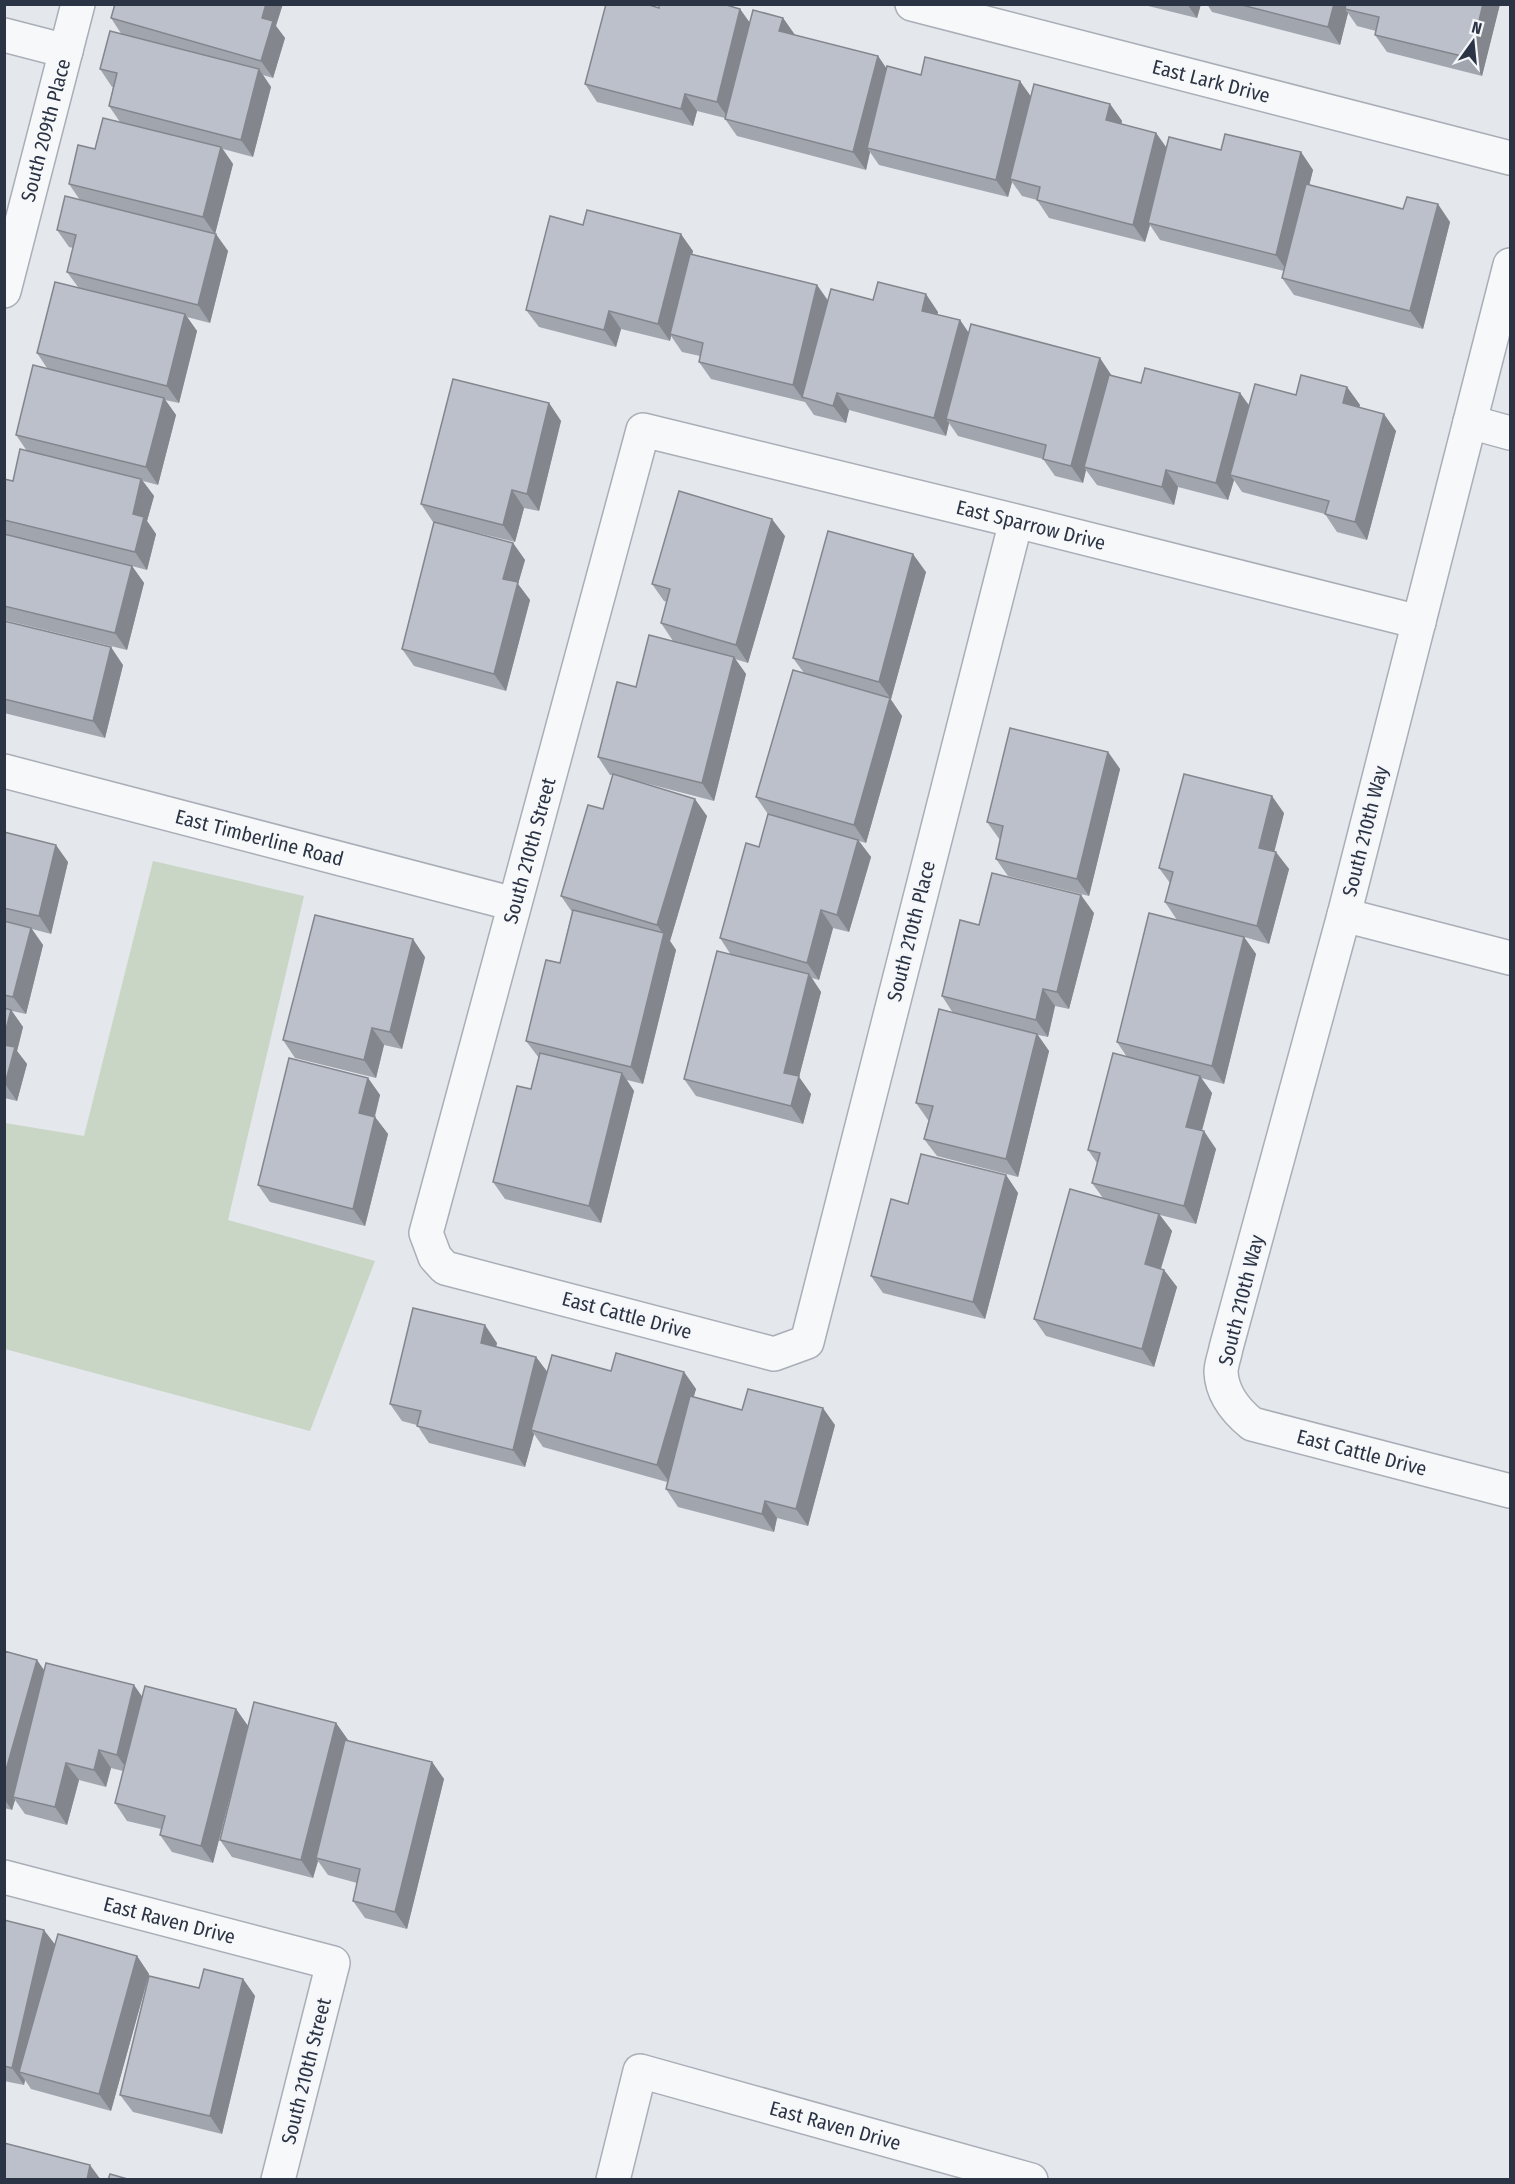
<svg xmlns="http://www.w3.org/2000/svg" width="1515" height="2184" font-family="'Fira Sans Condensed',sans-serif">
  <style>
    .green { fill: #c9d6c5 }
    .lines { fill: none; stroke-linecap: round; stroke-linejoin: round }
    .minor-casing { stroke: #a9aeb7; stroke-width: 36 }
    .minor { stroke: #f7f8fa; stroke-width: 33 }
    .wall { fill: #a1a5ae }
    .shaded-wall { fill: #83868d }
    .building { fill: #bbc0ca; stroke: #83868d; stroke-width: 1.5 }
    .labels { text-anchor: middle; stroke-width: 4.5; stroke-linejoin: round; paint-order: stroke }
    .street-label { font-size: 20px; fill: #2b3445; stroke: #f4f6f9 }
  </style>
  <rect width="100%" height="100%" fill="#e4e7ec"/>
  <path class="green" d="M153,861L304,896L228,1220L375,1261L310,1431L5,1349V1123L84,1136Z"/>
  <g class="lines">
    <defs>
      <g id="minor">
        <path id="s1" d="M912,4L1510,158"/>
        <path d="M4,35L66,51"/>
        <path id="s2" d="M1510,265L1344,915L1226,1348C1225,1355 1221,1364 1221,1372C1222,1394 1236,1411 1252,1424L1510,1491"/>
        <path id="s3" d="M4,291L78,4"/>
        <path d="M1470,422L1510,433"/>
        <path id="s4" d="M1016,521L807,1342L774,1354L445,1268L435,1257L426,1233L643,430L1016,521L1419,622"/>
        <path id="s5" d="M4,771L514,904"/>
        <path d="M1344,915L1510,958"/>
        <path id="s6" d="M4,1877L333,1963L278,2180"/>
        <path id="s7" d="M613,2180L640,2071L1031,2180"/>
      </g>
    </defs>
    <use href="#minor" class="minor-casing"/>
    <use href="#minor" class="minor"/>
  </g>
  <path class="wall" d="M1140,4H1201L1197,18Z
    M1207,4H1500L1482,76L1387,52L1375,35L1376,31L1357,26L1348,13L1340,45L1212,12Z
    M659,8L740,9L750,23L783,18L795,35L878,56L887,69L1031,96L1110,104L1122,121L1121,124L1156,133L1166,147L1221,150L1301,152L1313,170L1309,185L1450,222L1423,329L1294,295L1282,278L1284,271L1160,240L1150,225L1145,242L1049,218L1037,200L1022,196L1012,182L1008,197L879,165L870,152L866,170L737,136L725,119V118L697,111L693,126L597,102L585,84Z
    M111,18L276,26L285,38L273,78L263,75L271,87L253,157L223,149L233,164L215,234L228,251L210,323L187,317L197,331L179,403L165,400L176,415L158,485L143,481L154,496L147,521L156,534L147,570L132,566L144,583L127,650L4,620V479L13,481L27,451L16,435L47,368L37,353L78,287L67,272L73,248L69,247L57,230L80,200L69,184L95,149L120,122L109,106L113,87H112L100,69L122,35Z
    M583,225L693,251L692,254L817,285L828,300H873L938,312L937,315L960,320L969,333L1112,376L1141,383L1240,393L1249,405L1296,395L1347,387L1360,405L1359,407L1396,431L1367,540L1337,532L1325,514L1242,492L1234,480L1228,500L1178,487L1174,505L1097,485L1086,470L1083,483L1055,476L1043,459L958,436L949,423L946,436L849,410L846,423L814,415L805,402L711,379L699,362L700,356L682,352L671,336L670,341L621,329L616,347L539,327L526,310Z
    M549,403L561,421L539,511L524,508L515,542L433,522L421,504Z
    M785,536L748,663L735,659L746,674L714,801L637,781L707,816L670,941L676,950L643,1084L627,1080L634,1091L601,1223L505,1199L493,1182L531,1089L539,1058L526,1041L560,963L572,912L561,896L603,809L613,775H610L598,757L636,687L688,645L673,641L661,623L667,602L664,601L652,584Z
    M513,543L525,560L518,584L530,600L506,691L414,666L402,649Z
    M926,572L891,699H890L902,716L866,843L859,841L871,857L849,932L833,928L819,980L812,978L821,992L799,1077L811,1094L803,1124L696,1096L684,1079L731,955L720,938L759,847L768,814L756,797L804,673L793,658Z
    M4,621L123,665L105,738L4,713Z
    M1108,752L1120,769L1089,896L1008,876L996,859L1000,840L987,822Z
    M1284,813L1274,851L1289,869L1269,944L1244,937L1256,954L1224,1084L1201,1078L1212,1093L1202,1131L1216,1149L1196,1224L1160,1215L1172,1231L1161,1269L1164,1270L1177,1287L1154,1367L1046,1336L1034,1319L1103,1198L1092,1183L1097,1163L1088,1150L1127,1057L1117,1042L1235,935L1177,920L1165,902L1170,883L1159,868Z
    M4,832L68,862L51,934L32,929L43,945L26,1014L12,1011L23,1027L17,1051L27,1064L17,1101L4,1098Z
    M1094,913L1069,1009L1055,1006L1048,1037L1038,1035L1049,1051L1018,1177L937,1156L924,1139L929,1120H928L916,1103L953,1013L942,996L979,925Z
    M425,957L402,1049L384,1045L376,1078L295,1058L283,1040Z
    M368,1078L380,1095L375,1117L388,1134L365,1226L270,1202L258,1185Z
    M1006,1175L1018,1193L985,1319L883,1293L871,1276L908,1204Z
    M497,1343L496,1347L536,1357L547,1372H684L696,1389L693,1397L742,1410L835,1425L808,1526L777,1518L774,1532L678,1507L666,1489L667,1482L543,1447L534,1434L525,1467L429,1443L417,1425L402,1421L390,1404Z
    M4,1651L37,1660L44,1671L142,1696L236,1709L248,1726L336,1723L348,1740L347,1741L432,1762L444,1779L407,1929L365,1918L353,1901L357,1883L328,1875L318,1861L313,1878L232,1857L220,1840L244,1743L213,1863L172,1852L160,1835L161,1829L127,1821L115,1803L123,1771L111,1768L106,1787L79,1780L67,1825L25,1814L15,1800L12,1810L4,1808Z
    M4,1920L55,1944L137,1956L149,1974L111,2111L31,2089L25,2080L24,2085L4,2081Z
    M243,1979L255,1996L222,2134L133,2112L120,2095L199,1988Z"/>
  <path class="shaded-wall" d="M266,4H283L276,26L285,38L273,78L261,61L262,18Z
    M1187,4H1201L1197,18Z
    M1334,4H1350L1345,9L1348,13L1340,45L1328,27Z
    M1483,4H1500L1482,76L1470,58Z
    M740,9L752,26L729,119L717,102Z
    M783,18L795,35L779,31Z
    M878,56L890,74L867,148L870,152L866,170L853,152Z
    M259,69L271,87L253,157L241,140Z
    M1020,81L1032,98L1010,179L1012,182L1008,197L996,180Z
    M685,94L697,111L693,126L681,109Z
    M1110,104L1122,121L1118,137L1106,120Z
    M1156,133L1168,150L1148,223L1150,225L1145,242L1133,225Z
    M221,147L233,164L215,234L203,217Z
    M1301,152L1313,170L1288,272L1276,255Z
    M1438,204L1450,222L1423,329L1410,311Z
    M216,234L228,251L210,323L198,305Z
    M681,234L693,251L672,335L670,334L671,336L670,341L658,324Z
    M817,285L829,303L802,397L805,402L793,385Z
    M926,294L938,312L934,328L922,311Z
    M609,311L621,329L616,347L604,330Z
    M185,314L197,331L179,403L167,386Z
    M960,320L972,338L946,419L949,423L946,436L934,418Z
    M1100,358L1112,376L1084,467L1086,470L1083,483L1071,466Z
    M1347,387L1360,405L1355,420L1343,403Z
    M837,393L849,410L846,423L833,406Z
    M1240,393L1252,410L1230,475L1234,480L1228,500L1216,483Z
    M164,398L176,415L158,485L146,467Z
    M549,403L561,421L539,511L527,494Z
    M1384,414L1396,431L1367,540L1355,522Z
    M1166,470L1178,487L1174,505L1162,487Z
    M141,479L154,496L147,521L156,534L147,570L135,552L133,514Z
    M512,490L524,508L515,542L503,525Z
    M772,519L785,536L748,663L736,645Z
    M513,543L525,560L518,584L530,600L506,691L494,674L503,579Z
    M913,554L926,572L891,699L879,682Z
    M132,566L144,583L127,650L115,633Z
    M111,647L123,665L105,738L93,721Z
    M734,657L746,674L714,801L702,783Z
    M890,698L902,716L866,843L854,825Z
    M1108,752L1120,769L1089,896L1077,879Z
    M1272,796L1284,813L1271,865L1259,848Z
    M695,799L707,816L670,941L676,950L643,1084L631,1067L664,935L657,925Z
    M858,840L871,857L849,932L837,915Z
    M56,845L68,862L51,934L39,916Z
    M1276,852L1289,869L1269,944L1257,926Z
    M1081,895L1094,913L1069,1009L1057,992Z
    M821,910L833,928L819,980L807,963Z
    M31,928L43,945L26,1014L13,997Z
    M1244,937L1256,954L1224,1084L1212,1066Z
    M413,939L425,957L402,1049L390,1032Z
    M809,974L821,992L799,1077L811,1094L803,1124L791,1106L784,1073Z
    M1043,989L1055,1006L1048,1037L1036,1020Z
    M11,1010L23,1027L17,1051L27,1064L17,1101L5,1084L4,1037Z
    M372,1028L384,1045L376,1078L364,1060Z
    M1037,1034L1049,1051L1018,1177L1006,1159Z
    M622,1073L634,1091L601,1223L589,1206Z
    M1200,1076L1212,1093L1198,1144L1186,1127Z
    M368,1078L380,1095L371,1130L359,1113Z
    M375,1117L388,1134L365,1226L353,1209Z
    M1204,1131L1216,1149L1196,1224L1184,1206Z
    M1006,1175L1018,1193L985,1319L973,1302Z
    M1159,1214L1172,1231L1157,1281L1145,1264Z
    M1164,1270L1177,1287L1154,1367L1142,1349Z
    M485,1325L497,1343L493,1360L481,1343Z
    M536,1357L549,1374L531,1430L534,1434L525,1467L513,1450Z
    M684,1372L696,1389L670,1483L657,1465Z
    M823,1408L835,1425L808,1526L796,1509Z
    M765,1501L777,1518L774,1532L762,1514Z
    M37,1660L49,1677L13,1797L15,1800L12,1810L4,1799V1777Z
    M134,1685L146,1702L129,1772L117,1755Z
    M236,1709L248,1726L213,1863L201,1846Z
    M336,1723L348,1740L318,1858H316L318,1861L313,1878L301,1860Z
    M99,1750L111,1768L106,1787L94,1770Z
    M432,1762L444,1779L407,1929L395,1912Z
    M66,1763L79,1780L67,1825L55,1807Z
    M44,1930L57,1947L19,2072L25,2080L24,2085L12,2068Z
    M137,1956L149,1974L111,2111L99,2094Z
    M243,1979L255,1996L222,2134L210,2116Z
    M90,2165L101,2180H87Z"/>
  <path class="building" d="M115,4H266L262,18L273,21L261,61L111,18Z
    M606,4H646L659,8V4H723L740,9L717,102L685,94L681,109L585,84Z
    M1238,4H1334L1328,27Z
    M1346,4H1483L1470,58L1375,35L1379,17L1345,9Z
    M753,10L783,18L779,31L878,56L853,152L725,119Z
    M110,31L259,69L241,140L109,106L117,73L100,69Z
    M925,57L1020,81L996,180L867,148L887,66L921,75Z
    M1034,84L1110,104L1106,120L1156,133L1133,225L1037,200L1040,187L1010,179Z
    M103,118L221,147L203,217L69,184L78,145L95,149Z
    M1225,134L1301,152L1276,255L1148,223L1169,137L1221,150Z
    M1306,184L1403,209L1407,197L1438,204L1410,311L1282,278Z
    M65,196L216,234L198,305L67,272L76,235L57,230Z
    M587,210L681,234L658,324L609,311L604,330L526,310L550,216L583,225Z
    M690,254L817,285L793,385L699,362L703,343L670,334Z
    M55,282L185,314L167,386L37,353Z
    M878,282L926,294L922,311L960,320L934,418L837,393L833,406L802,397L831,289L873,300Z
    M971,324L1100,358L1071,466L1043,459L1046,445L946,419Z
    M33,365L164,398L146,467L16,435Z
    M1145,368L1240,393L1216,483L1166,470L1162,487L1084,467L1109,375L1141,383Z
    M1301,375L1347,387L1343,403L1384,414L1355,522L1325,514L1329,501L1230,475L1255,384L1296,395Z
    M453,379L549,403L527,494L512,490L503,525L421,504Z
    M20,449L141,479L133,514L144,517L135,552L4,520V479L13,481Z
    M679,491L772,519L736,645L661,623L670,589L652,584Z
    M434,522L513,543L503,579L518,582L494,674L402,649Z
    M828,531L913,554L879,682L793,658Z
    M4,534L132,566L115,633L4,606Z
    M4,621L111,647L93,721L4,699Z
    M649,635L734,657L702,783L598,757L617,682L636,687Z
    M793,670L890,698L854,825L756,797Z
    M1010,728L1108,752L1077,879L996,859L1003,826L987,822Z
    M613,774L695,799L657,925L561,896L588,805L603,809Z
    M1184,774L1272,796L1259,848L1276,852L1257,926L1165,902L1173,872L1159,868Z
    M768,814L858,840L837,915L821,910L807,963L720,938L746,843L759,847Z
    M4,832L56,845L39,916L4,908Z
    M992,873L1081,895L1057,992L1043,989L1036,1020L942,996L960,920L979,925Z
    M573,910L664,933L631,1067L526,1041L546,960L560,963Z
    M1149,913L1244,937L1212,1066L1117,1042Z
    M315,915L413,939L390,1032L372,1028L364,1060L283,1040Z
    M4,921L31,928L13,997L4,995Z
    M717,951L809,974L784,1073L799,1076L791,1106L684,1079Z
    M4,1008L11,1010L4,1037Z
    M939,1009L1037,1034L1006,1159L924,1139L933,1106L916,1103Z
    M4,1045L15,1047L5,1084H4Z
    M540,1053L622,1073L589,1206L493,1182L517,1086L531,1089Z
    M1113,1053L1200,1076L1186,1127L1204,1131L1184,1206L1092,1183L1100,1153L1088,1150Z
    M289,1058L368,1078L359,1113L375,1117L353,1209L258,1185Z
    M921,1154L1006,1175L973,1302L871,1276L891,1199L908,1204Z
    M1070,1189L1159,1214L1145,1264L1164,1270L1142,1349L1034,1319Z
    M413,1308L485,1325L481,1343L536,1357L513,1450L417,1426L421,1411L390,1404Z
    M616,1353L684,1372L657,1465L531,1430L552,1355L611,1371Z
    M748,1389L823,1408L796,1509L765,1501L762,1514L666,1489L690,1396L742,1410Z
    M4,1651L37,1660L4,1777Z
    M46,1663L134,1685L117,1755L99,1750L94,1770L66,1763L55,1807L13,1797Z
    M145,1686L236,1709L201,1846L160,1835L165,1816L115,1803Z
    M254,1702L336,1723L301,1860L220,1840Z
    M345,1740L432,1762L395,1912L353,1901L360,1869L316,1858Z
    M4,1920L44,1930L12,2068L4,2066Z
    M58,1934L137,1956L99,2094L19,2072Z
    M204,1969L243,1979L210,2116L120,2095L149,1976L199,1988Z
    M4,2143L90,2165L87,2180H4Z
    M110,2174L131,2180H108Z"/>
  <g class="labels">
    <g class="street-label">
      <text dy="7" stroke="none"><textPath href="#s1" startOffset="309">East Lark Drive</textPath></text>
      <text dy="7" stroke="none"><textPath href="#s3" startOffset="166">South 209th Place</textPath></text>
      <text dy="7" stroke="none"><textPath href="#s4" startOffset="2494">East Sparrow Drive</textPath></text>
      <text transform="translate(1365 831) rotate(-76)" y="7">South 210th Way</text>
      <text dy="7" stroke="none"><textPath href="#s5" startOffset="264">East Timberline Road</textPath></text>
      <text dy="7" stroke="none"><textPath href="#s4" startOffset="1659">South 210th Street</textPath></text>
      <text transform="translate(911 931) rotate(-76)" y="7">South 210th Place</text>
      <text transform="translate(1241 1300) rotate(-76)" y="7">South 210th Way</text>
      <text transform="translate(627 1315) rotate(15)" y="7">East Cattle Drive</text>
      <text dy="7" stroke="none"><textPath href="#s2" startOffset="1320">East Cattle Drive</textPath></text>
      <text dy="7" stroke="none"><textPath href="#s6" startOffset="171">East Raven Drive</textPath></text>
      <text transform="translate(306 2071) rotate(-76)" y="7">South 210th Street</text>
      <text dy="7" stroke="none"><textPath href="#s7" startOffset="315">East Raven Drive</textPath></text>
    </g>
  </g>
  <rect width="1515" height="2184" fill="none" stroke="#2b3445" stroke-width="12"/>
  <g transform="translate(1473 42) rotate(15)" stroke="#f4f6f9" stroke-width="4.5" paint-order="stroke">
  <path d="M0-4.5L10 22L0 15L-10 22Z" fill="#2b3445"/>
  <text y="-9" font-size="16" font-weight="bold" text-anchor="middle" fill="#2b3445">N</text>
  </g>
</svg>
